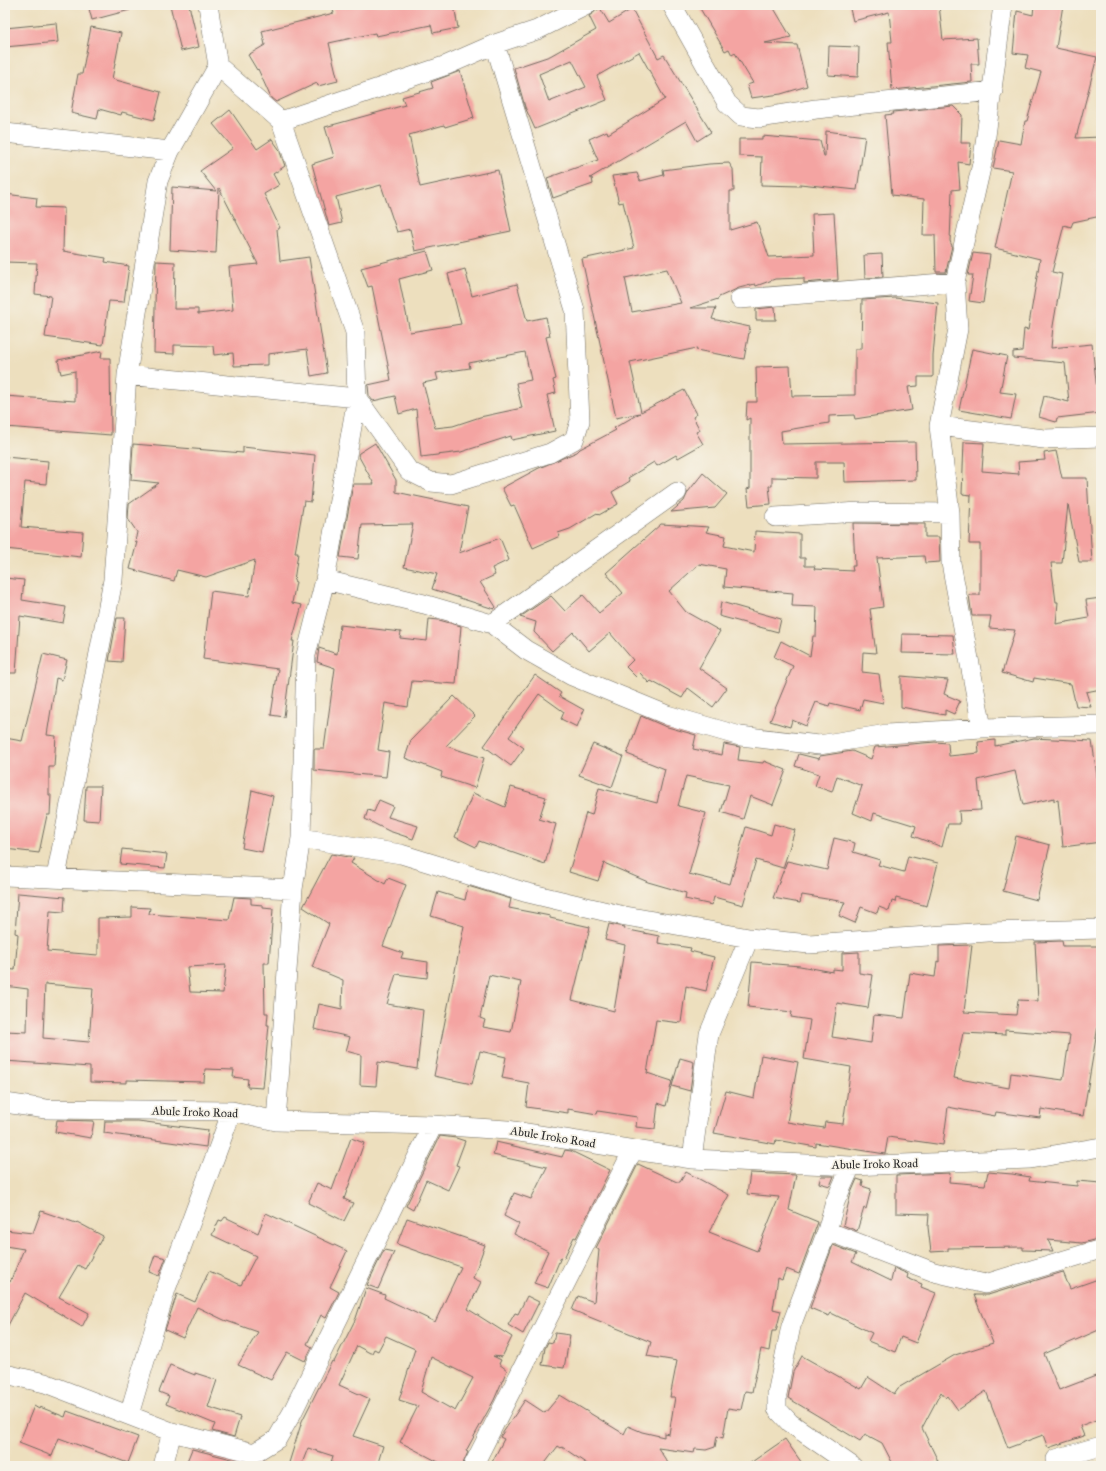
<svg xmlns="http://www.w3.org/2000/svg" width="1106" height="1471" font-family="'IM FELL Great Primer',serif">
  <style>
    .building { fill: #f4a4a2; fill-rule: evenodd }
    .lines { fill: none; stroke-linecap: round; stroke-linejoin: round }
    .minor-casing { stroke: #6f6a5e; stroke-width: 20 }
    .minor { stroke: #fff; stroke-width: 19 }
    .labels { text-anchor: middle; stroke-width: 3.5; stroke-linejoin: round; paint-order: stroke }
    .street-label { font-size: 12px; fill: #2b2b2b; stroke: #f7f3e8 }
  </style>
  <rect width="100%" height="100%" fill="#f7f3e8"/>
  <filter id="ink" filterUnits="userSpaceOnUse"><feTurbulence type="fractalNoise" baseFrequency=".025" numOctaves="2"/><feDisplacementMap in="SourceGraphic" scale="8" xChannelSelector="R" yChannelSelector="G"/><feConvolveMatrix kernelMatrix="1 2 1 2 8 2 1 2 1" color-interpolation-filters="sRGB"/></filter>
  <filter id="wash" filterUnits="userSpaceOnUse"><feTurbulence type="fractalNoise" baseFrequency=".012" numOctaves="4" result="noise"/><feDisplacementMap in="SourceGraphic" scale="16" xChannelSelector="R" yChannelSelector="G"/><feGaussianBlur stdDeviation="0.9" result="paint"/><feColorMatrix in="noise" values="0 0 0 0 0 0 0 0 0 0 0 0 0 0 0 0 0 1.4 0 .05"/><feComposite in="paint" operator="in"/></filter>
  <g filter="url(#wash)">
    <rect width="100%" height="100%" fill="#eddfbe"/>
    <g id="blocks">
      <path class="building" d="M88,5H129L130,10L92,20Z
        M170,5H189L199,47L181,51Z
        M347,5H454L458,28L433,33L431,25L376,36L375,33L329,43L338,81L318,86L317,83L276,102L271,98L258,69L257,70L248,55L265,45L262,31L334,13L332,8Z
        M698,5H772L791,37L765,43L797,45L807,86L781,94L751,98L747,85L753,83L735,53L732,55L729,49L725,51Z
        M849,5H939L943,40L977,38L979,64H971L972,82L892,90L888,42H892L889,12L853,21Z
        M1034,5H1063L1056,48L1097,57L1076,138L1101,137V216L1073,222L1071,227L1064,225L1052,272L1062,274L1053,326L1051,348L1092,344L1099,409L1101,410V413L1057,418L1056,422L1039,417L1044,396L1069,402L1065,363L1013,358V352L1022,351L1024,329L1028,330L1040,259L995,248L1012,171L993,168L999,140L1021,144L1025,121H1027L1041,72L1025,68L1028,55L1013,53L1017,11L1033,15Z
        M600,8L609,23L632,9L658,58L664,55L711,132L697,141L686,121L590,178H592L593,184L553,198L547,178L598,160L589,139L607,131L608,134L665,99L639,52L597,76L607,100L535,129L525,107L514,68L550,56L596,30L589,16ZM572,60L586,87L549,102L539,74Z
        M56,23L58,42L5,47V28Z
        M91,27L121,33L112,79L161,92L154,120L122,112L121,115L99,109L97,119L71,113L78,74H82Z
        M829,46L859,47L858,77L828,75Z
        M460,71L474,118L445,127L444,125L409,135L420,187L498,170L511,231L415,251L410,229L397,232L381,185L336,197L342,223L329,226L312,164L334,157L325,127L405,105L402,97L433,88L431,82Z
        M953,106L962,115L961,143H971L969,164L958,162L960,189L952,190L950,241L952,246L946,272H936L935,235H923L924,199L892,195L885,115L894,114L893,112Z
        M230,110L257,149L272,139L279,149L285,166L273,174L279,185L264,194L280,228L277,229L280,261L309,257L327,373L311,376L307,349L268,354V365L234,366L233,353L214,355L213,346L174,345V354L154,353L156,261L175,262L174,309H198V314L233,310L229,267L258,264L219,188L216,253L170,250L172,187L216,191L200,171L233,148L213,124Z
        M826,131L865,136L857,190L800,184V186L761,185L762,157L739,156V139H762V136L820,141L824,156H825Z
        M729,163L733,169L734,191H730V230L757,222L769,257L814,255L812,214L834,213L838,280L804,283V278L775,279L756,286L755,284L739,288L719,297L718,299L690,308H716L712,319L750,327L744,359L696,350L697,348L630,362L641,412L684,390L697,414L693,417L700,430L696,432L703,444L678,458L676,455L657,466L654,462L628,478L630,481L612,492L618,504L599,515L597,513L570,529L558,533L560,536L533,548L514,505L511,506L502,488L539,468L577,452L580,449L616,430L614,428L640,413L616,418L582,259L634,248L623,202L619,203L612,176L637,173L640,181L664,175L663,170L709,164ZM667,269L681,303L632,312L625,278Z
        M5,194L37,198L36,207L64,208L63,251L106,258L105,262L129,266L124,302L109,301L103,345L45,337L51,296L35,294L37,263L5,262Z
        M427,251L433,270L399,279L410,332L461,324L448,274L465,269L472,296L517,284L527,321L546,317L550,336L546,337L556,379L553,380L556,393L547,395L555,431L512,440L511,436L461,452L421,457L416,409L399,414L395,396L373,401L369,396L368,385L391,380L372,286L368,287L361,268ZM525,352L531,380L516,383L522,408L480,417L453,426L435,428L423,383L438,380L436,373L470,368L469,363Z
        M973,253L990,255L983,303L969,301L973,275H968Z
        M882,254L883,277L865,278L864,255Z
        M895,298L938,303L933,355V377H918V386L908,387L912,410L855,419L854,415L829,416V423L781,431L782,444L915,442L916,480L845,482L844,462H816V478L772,477V486H769L771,504L749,506L747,489L750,488V418L746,420L747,402H757L756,367L790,366L792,396L855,395V349H861L862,300Z
        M775,307L776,320H756V309Z
        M972,349L1007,356L1000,392L1016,394L1011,419L959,410Z
        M102,351L101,358H110L111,435L5,427V396L75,401V371L61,374L58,360Z
        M964,442L984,443L982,471L1019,474L1018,462L1045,460L1044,453L1056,451L1062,478H1087L1092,562H1079L1068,504L1062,563H1051L1056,602H1058L1056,624L1089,618L1086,600L1101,598V689L1086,692L1091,707L1076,706L1071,684L1034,678L1033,682L1002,673L1015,630L989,628L991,616H972L969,595H980V544H969L971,495L962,494Z
        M375,443L396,480V492L468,507L459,553L500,538L509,560L492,568L495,575L480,582L496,607L494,609L432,589L437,574L404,567L413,524L362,525L358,559L340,557L353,484H374L358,455L359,453Z
        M133,444L243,453V447L315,455L311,502L304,501L295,553H298L294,581L296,582L292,603L302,605L292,641H294L284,717L271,715L278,669L203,659L211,591L249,596L255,560L206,577L177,570L174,581L130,569L137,542H135L137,532L128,519L129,504L159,483L131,480Z
        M5,457L48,461L46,484L25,482L21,527L83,532L81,557L5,549Z
        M703,473L727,494L715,508L671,512L684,501L688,492Z
        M853,523L925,524V537H939L940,562L925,563L924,556L877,558L883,607L870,609L876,653L863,652L862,672L879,674L883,703L863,699L860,710L830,703L829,706L816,702L806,726L792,720L790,727L770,721L793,666L774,657L781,641L810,656L813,636H816L817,607L792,606L793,593L724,587L726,569L699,564L669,591L686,612L720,631L699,668L727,688L713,707L688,688L682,698L651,681L649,683L640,673L636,677L626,667L633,660L610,633L589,651L573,632L552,651L534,632L536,622L520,617L551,596L565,611L583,595L599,613L623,593L606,573L661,524L709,527L706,532L726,536L724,546L754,552L755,531L800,534V558H805V566H815L814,569L853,571L852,566H855Z
        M5,578L24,580L22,600L66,607L63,623L20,616L16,673H5Z
        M721,602L781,619L778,632L719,616Z
        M117,618H125L122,662L109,661Z
        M429,619L439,620L461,626L456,684L412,681L408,707L385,703L378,750L389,752L386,777L314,770V749H324L335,668L317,662L319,648L337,654L340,625L401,632L400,638L427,641Z
        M902,634L953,635L955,654L901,653Z
        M43,654L67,660L62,680L56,678L47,735L56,736L54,767H49V795H51L50,815H47L39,853L5,849L6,786H5V738L22,741Z
        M535,675L561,693L559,696L584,710L577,727L561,719L564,712L539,694L509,737L524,748L511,766L484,746Z
        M901,676L948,680L944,694L960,701L954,714L945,710V715L901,707Z
        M454,696L475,716L446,746L484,758L475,788L441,777L442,772L405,758L411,740Z
        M641,716L664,726L696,735L693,749L722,755L724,744L740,747L738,760L763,763L764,761L786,770L773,805L750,796L743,819L721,812L729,785L686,776L678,806L706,813L689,874L730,884L746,827L771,835L774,824L795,830L783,868L756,860L743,905L714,897L712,905L685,899L686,893L648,882L604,863L598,881L569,872L586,813L592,815L599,788L657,803L665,769L627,754Z
        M1034,738L1092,741L1101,803L1098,804L1101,842L1063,847L1058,800L1054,801V798L1023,805L1015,771L978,780L981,810L959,811L960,824H948L942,847L913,836L916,826L874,813L872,821L853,813L862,786L837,776L832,792L815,786L819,774L795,766L799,754L819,759L820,756L852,751L871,759L875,747L935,742L948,743L949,756L979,753L978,742L995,740V746Z
        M593,744L623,756L612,787L579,775Z
        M86,786H101L99,821L84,820Z
        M511,787L546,797L539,819L556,824L545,864L479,841L476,847L455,837L473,793L505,807Z
        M252,790L273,796L262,852L242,848Z
        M379,800L393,806L388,817L418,826L413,839L389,831L365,819L368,810L374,812Z
        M1016,836L1050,845L1037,900L1003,891Z
        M834,838L855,843L853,852L880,860L878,865L904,872L908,856L938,863L927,906L896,898L895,902L892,901L889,911L879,907L877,913L861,907L855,923L839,916L845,902L802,895L800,903L773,898L787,861L827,870Z
        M122,849L167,854L165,868L120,864Z
        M331,854L354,858L351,863L385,884L388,878L406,885L383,946L403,953L401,958L428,962L427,978L396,974L387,1004L423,1010L417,1069L378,1062L376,1086L360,1085L361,1055L346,1051L350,1037L314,1029L319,1004L342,1009L343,980L312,967L329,924L303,907Z
        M468,886L511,899L509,908L550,916V918L590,927L572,1000L614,1011L625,945L605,940L609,924L625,927L624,929L659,936L658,943L691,948L690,951L714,957L706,991L686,986L681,1023L656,1020L647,1073L672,1081L666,1106L658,1103L655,1129L636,1127L637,1117L598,1111L597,1114L568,1109V1113L526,1107L529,1083L502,1078L506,1057L480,1051L472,1084L434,1076L464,926L431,916L438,892L465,900ZM489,975L521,982L511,1032L483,1027L485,1020L480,1018Z
        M18,893L65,897L64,912L50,911L47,951L98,955V918L132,917V907L150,908L149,914L229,920L234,897L251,898V904L263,905V908L273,909L269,963H264L265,1013H268L267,1025H269L263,1088L247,1087L248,1079L233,1077L234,1070L205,1069L204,1082L127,1080V1083L90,1082V1067L5,1061V1031L27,1032L28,989L5,986V969L15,970L18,934L15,933ZM226,965L223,993L190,992L187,967ZM45,984L93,988L89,1042L43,1038Z
        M1062,941L1063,946H1101V1027L1098,1026L1083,1116L1041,1109L1040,1118L996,1112L995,1116L948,1107L943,1145L888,1137L885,1154L816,1143V1147L776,1140L775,1144L714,1133L726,1091L754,1098L761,1055L798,1062L787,1122L824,1128L825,1122L843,1124L851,1067L804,1059L810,1020L791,1017L792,1012L748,1007L752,962L800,966L833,972V969L842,970V953L859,952V973L873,975L868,1008L837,1003L832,1037L871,1043L874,1015L904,1018L910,973L935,977L937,961L939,962V946L972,945L964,1012L1016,1015L1018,1000L1038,1001L1035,942ZM1005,1030L1070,1035L1063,1080L1011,1073L1009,1088L954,1078L963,1033L1005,1035Z
        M680,1058L694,1062L690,1091L672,1086Z
        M57,1120L94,1121L91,1138L55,1132Z
        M105,1121H138L208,1130L206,1147L104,1133Z
        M440,1136L456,1138L465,1141L456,1165L459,1166L448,1190L426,1180L413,1210L406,1206Z
        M351,1138L364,1143L344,1199L353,1203L344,1221L308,1203L317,1183L332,1190Z
        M496,1142L562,1157L565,1150L571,1151L610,1170L576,1238L574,1237L564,1258L561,1257L548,1288L534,1283L548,1251L514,1234L519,1224L504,1216L514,1193L531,1199L547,1167L493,1155Z
        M638,1164L677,1182H680L686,1172L729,1195L709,1232L757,1251L779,1197L747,1194L750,1173L796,1175L789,1210L818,1222L799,1274L786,1269L782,1280L778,1278L773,1309L781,1311L776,1331H772L769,1351L761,1349L752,1392L745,1391L741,1410L728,1408L723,1438L717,1436L715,1447L706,1450L695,1449L694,1453L658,1448L670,1466H590L562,1447L561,1448L558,1446L543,1466H490L504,1439L500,1437L525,1400L545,1413L560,1395L624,1434L628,1426L642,1432L664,1437V1433L669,1434L675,1397H670L677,1361L647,1356L651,1342L572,1310L578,1296L594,1302L599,1250L596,1248Z
        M988,1172L1012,1174L1030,1177L1029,1181L1077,1186V1181L1101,1183V1207L1097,1239L1082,1243L1048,1240L1053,1251L1023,1250V1247L948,1248V1251L931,1252L928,1227L929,1214L896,1213V1175L950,1173L949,1182L985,1185Z
        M821,1176H834L830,1186L819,1183Z
        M857,1179L863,1181L862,1186L871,1189L866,1209L864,1208L857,1231L843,1225L851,1193Z
        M41,1211L76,1223L77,1222L103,1236L85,1269L78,1265L59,1297L89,1313L82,1327L25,1293L5,1331V1280L10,1282L24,1249L5,1246V1230L33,1233Z
        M266,1213L347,1251L330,1287L339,1292L326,1318L321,1315L307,1344L312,1347L305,1361L287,1352L271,1380L238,1365L258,1332L224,1320L197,1307L183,1338L165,1330L177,1294L195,1302L209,1271L241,1285L256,1256L212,1235L219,1220L222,1221L225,1217L258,1233Z
        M407,1218L485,1245L473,1278L481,1282L468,1309L512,1337L502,1357L493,1356L501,1360L499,1364L507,1370L494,1400L466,1451L468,1452L462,1466H446L400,1442L418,1406L399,1400L415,1349L386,1336L378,1351L374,1349L372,1353H370L357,1346L339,1385L370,1399L353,1436L383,1446L377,1466H330L333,1456L308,1448L301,1466H288L302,1421L332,1361L334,1362L356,1318L366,1288L385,1295L384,1298L435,1322L461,1267L397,1244ZM431,1357L473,1378L455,1411L421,1392Z
        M833,1245L856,1254L852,1262L891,1281L894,1268L908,1274L907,1278L922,1284L921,1287L936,1293L916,1343L901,1337L895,1352L868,1341L872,1333L831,1313L829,1316L810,1308Z
        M384,1250L394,1252L378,1289L367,1285Z
        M155,1255L166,1258L159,1276L149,1272Z
        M1063,1272L1070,1289L1101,1278V1329L1044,1354L1059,1390L1101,1374V1418L1080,1426L1084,1436L1048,1448L1043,1435L1008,1448L986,1391L958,1410L948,1396L946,1398L941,1392L922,1428L938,1461L929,1466H894L882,1443L865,1434L860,1441L788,1398L793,1372L802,1356L861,1389L868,1377L894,1394L898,1388L955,1355L993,1343L974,1295H988Z
        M527,1296L539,1302L523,1334L508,1325L515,1313L518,1314Z
        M555,1333L570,1335L564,1368L542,1365L545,1348L548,1342L553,1343Z
        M170,1365L195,1375V1373L217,1380L208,1407L240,1417L234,1437L212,1431L215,1424L166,1404L169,1396L159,1392Z
        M34,1406L39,1409L40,1407L65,1417L67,1411L138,1437L128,1463L59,1438L52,1456L19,1443Z
        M785,1439L804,1466H746Z
        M192,1449L251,1464L258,1463L262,1466H185Z"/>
    </g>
  </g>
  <g filter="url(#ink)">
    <use href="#blocks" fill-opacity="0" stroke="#6f6a5e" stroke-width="1"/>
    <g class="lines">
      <defs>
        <path id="minor" d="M208,5L218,66L281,121L355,332L357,398L325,580L306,655L301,838L293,889L276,1121
          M672,5L727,103L741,116L759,118L816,109L993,91
          M281,121L447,65L495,44L537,30L587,5
          M5,133L170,151
          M740,299L955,282
          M127,375L357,398L409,471L431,482L451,484L550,453L574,440L580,421L575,310L495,44
          M939,426L1044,439L1101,437
          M775,517L860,512L950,513
          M325,580L424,604L492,624L526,650L572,676L667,715L740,736L819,745L887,734L982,728L1101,725
          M492,624L677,492
          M982,728L951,563L950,513L939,426L958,329L955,282L983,159L1003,5
          M301,838L401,854L524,892L620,915L749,938L809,944L988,932L1101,929
          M5,876L293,889
          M56,877L113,580L127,375L158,181L170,151L218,66
          M5,1103L46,1109L232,1111L276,1121L433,1125L507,1130L692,1159L851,1166L1030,1159L1101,1147
          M692,1159L709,1034L749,938
          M851,1166L835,1202L827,1231L791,1326L777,1394V1409L790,1423L852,1466
          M827,1231L934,1272L985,1284L1101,1249
          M5,1374L45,1383L172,1432L254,1453L277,1439L292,1413L433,1125
          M129,1415L166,1289L232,1111
          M1056,1459L1101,1446
          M163,1466L172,1432
          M473,1466L633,1150"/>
      </defs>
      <use href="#minor" class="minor-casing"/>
      <use href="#minor" class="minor"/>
    </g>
  </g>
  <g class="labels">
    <g class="street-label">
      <text transform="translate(195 1112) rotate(2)" y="4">Abule Iroko Road</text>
      <text transform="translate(553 1137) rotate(9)" y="4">Abule Iroko Road</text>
      <text transform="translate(875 1164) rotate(-1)" y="4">Abule Iroko Road</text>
    </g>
  </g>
  <rect width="1106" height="1471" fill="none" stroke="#f7f3e8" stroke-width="20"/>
</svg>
